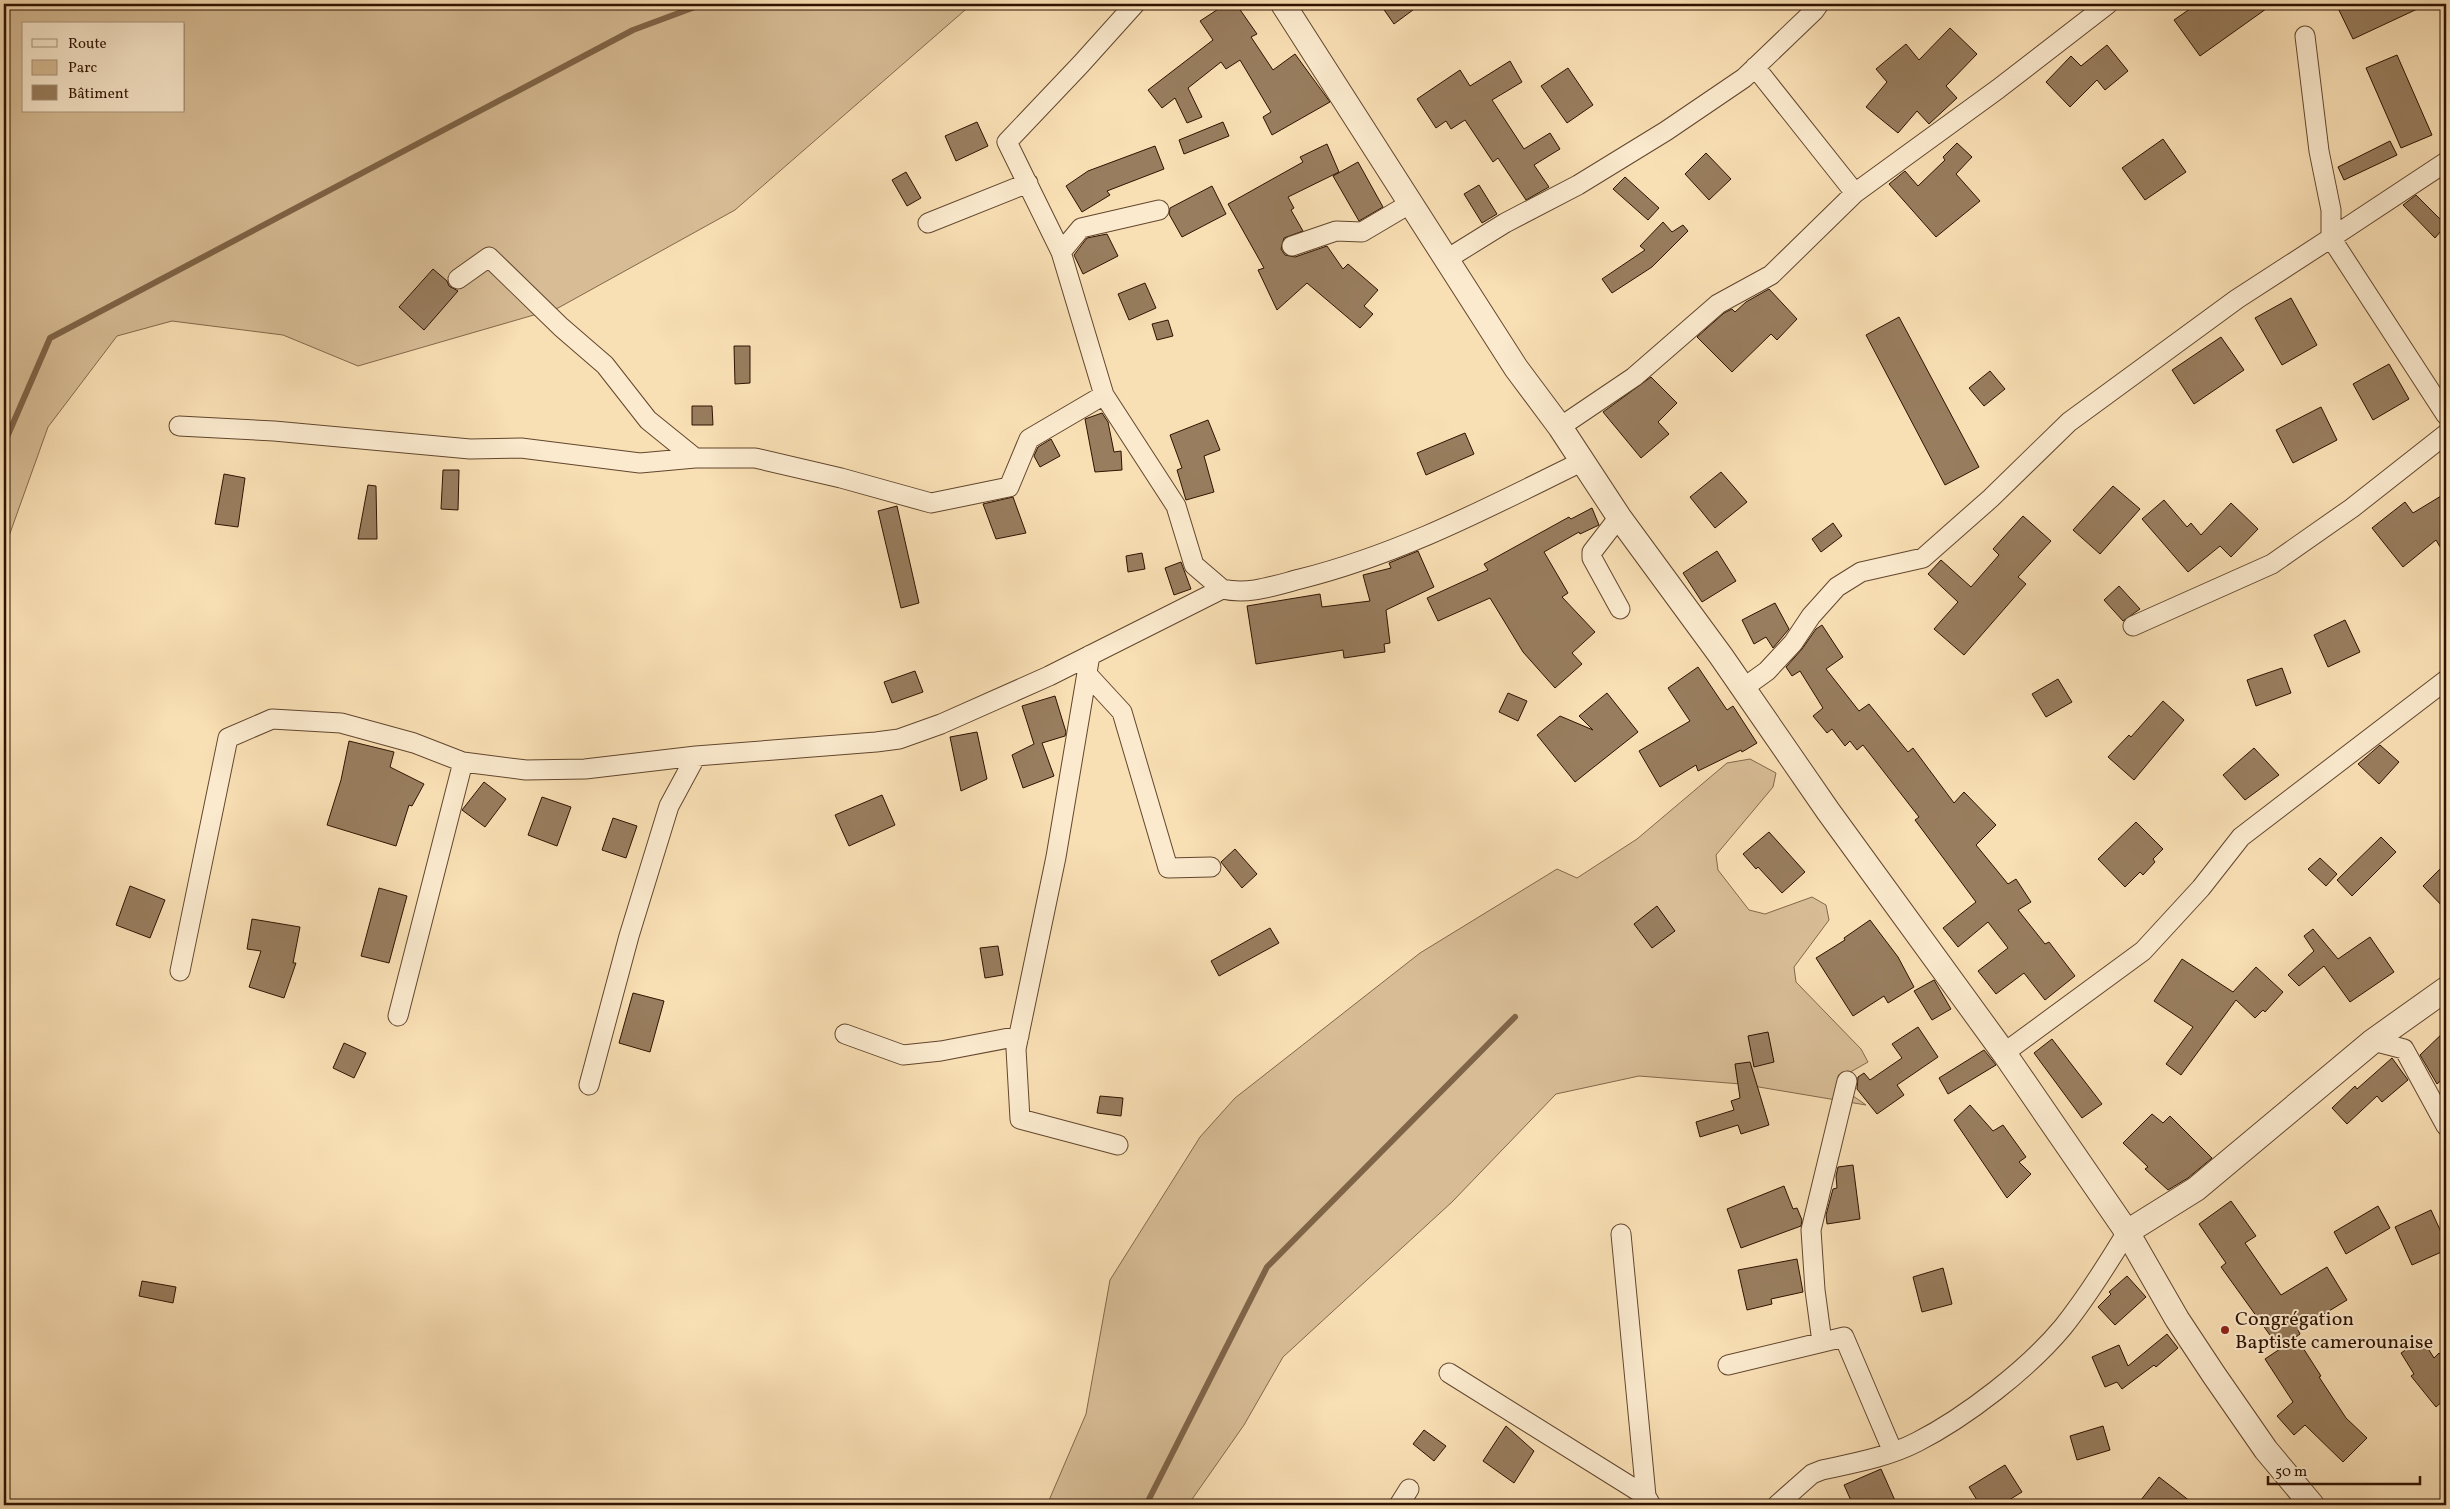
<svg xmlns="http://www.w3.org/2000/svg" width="2450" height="1509" font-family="Vollkorn,serif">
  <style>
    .green { fill: #d7bc95; stroke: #83684a; fill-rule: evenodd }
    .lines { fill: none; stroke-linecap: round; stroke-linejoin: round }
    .stream { stroke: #7f6447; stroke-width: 6 }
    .building { fill: #987d5e; stroke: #2f1300 }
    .minor-casing { stroke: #62462d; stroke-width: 21 }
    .tertiary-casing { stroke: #62462d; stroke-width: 26 }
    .minor { stroke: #fbeace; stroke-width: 19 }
    .tertiary { stroke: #fbeace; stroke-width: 24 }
    .poi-dot { fill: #8f2418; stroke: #fbeace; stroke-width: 2 }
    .labels { text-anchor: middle; stroke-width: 4; stroke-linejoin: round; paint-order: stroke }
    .poi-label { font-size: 20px; fill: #2f1300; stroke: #fbeace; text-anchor: start }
  </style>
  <rect width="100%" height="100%" fill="#f9dfb4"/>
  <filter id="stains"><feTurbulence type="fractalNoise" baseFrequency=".004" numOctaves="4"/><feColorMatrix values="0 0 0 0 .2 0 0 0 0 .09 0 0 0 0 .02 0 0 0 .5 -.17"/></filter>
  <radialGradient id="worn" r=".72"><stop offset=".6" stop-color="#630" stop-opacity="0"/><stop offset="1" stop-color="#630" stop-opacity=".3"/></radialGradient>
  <path class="green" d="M4,4H972L735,210L558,308L358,366L283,335L172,321L117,336L48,427L4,550ZM24,24H184V111H24Z
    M1750,759L1776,773L1773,787L1716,855L1718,870L1749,910L1765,914L1812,897L1826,905L1829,920L1794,967L1796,982L1861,1049L1868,1062L1847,1074L1846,1091L1866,1105L1741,1084L1639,1076L1556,1094L1452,1202L1283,1357L1244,1425L1188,1505H1047L1086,1414L1110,1280L1200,1137L1235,1098L1420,953L1557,869L1577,878L1637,839L1727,763Z"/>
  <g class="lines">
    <path class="stream" d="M4,444L50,338L633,30L703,4
      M1146,1505L1267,1267L1515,1017"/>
  </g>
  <path class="building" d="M1226,4H1236L1257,34L1251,37L1273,70L1295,54L1330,102L1272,135L1263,117L1271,112L1240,60L1226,69L1221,62L1188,88L1202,117L1187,123L1175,98L1162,108L1148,90L1213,40L1200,21Z
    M1380,4H1421L1394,24Z
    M2197,4H2273L2200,56L2174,20Z
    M2336,4H2428L2353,39Z
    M1950,28L1977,54L1946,86L1957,98L1929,124L1917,111L1898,133L1866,107L1887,82L1876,69L1906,44L1919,60Z
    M2107,45L2128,71L2105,90L2097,80L2070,107L2046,82L2071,56L2081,66Z
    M2397,55L2432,135L2401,148L2366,68Z
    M1510,61L1522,82L1492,100L1524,149L1550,133L1560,149L1534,165L1549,187L1526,200L1498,158L1493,162L1465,120L1451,129L1446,121L1436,128L1417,99L1460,70L1470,86Z
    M1568,68L1593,105L1567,123L1541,86Z
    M977,122L988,146L956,161L945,136Z
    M1223,122L1229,136L1184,154L1179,140Z
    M2163,139L2186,172L2145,200L2122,168Z
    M2390,141L2397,155L2344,180L2338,167Z
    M1957,143L1972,157L1956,174L1980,201L1936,237L1889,184L1905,171L1918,186L1945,160L1943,157Z
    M1327,144L1339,172L1288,197L1294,208L1291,210L1303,231L1284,238L1281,249L1285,255L1295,257L1327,246L1343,269L1348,264L1378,290L1364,306L1373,314L1360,328L1307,283L1277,310L1258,270L1264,268L1228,204L1303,162L1300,157Z
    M1155,146L1164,169L1107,191L1110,195L1082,212L1066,186L1088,171Z
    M1706,153L1731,179L1709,200L1685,174Z
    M1358,162L1383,207L1359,221L1333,176Z
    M906,172L921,198L907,206L892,180Z
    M1625,177L1659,208L1648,220L1613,189Z
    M1479,185L1497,214L1482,223L1464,194Z
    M1212,186L1226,214L1182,237L1169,214L1170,208Z
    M2416,195L2446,225L2435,238L2403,205Z
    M1663,222L1672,232L1683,225L1688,231L1652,267L1612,293L1602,279L1645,250L1640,246Z
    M1107,234L1118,256L1083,274L1074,255L1087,238Z
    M433,269L447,281L449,286L458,291L424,330L399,307Z
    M1145,283L1156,308L1129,320L1118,294Z
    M1769,289L1797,319L1777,340L1771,334L1732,372L1697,337L1724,313L1732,309L1735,312L1746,302Z
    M2291,298L2317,345L2282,365L2255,318Z
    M1899,317L1979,467L1945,485L1866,335Z
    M1168,320L1173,336L1157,340L1152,324Z
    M2221,337L2244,370L2194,404L2172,370Z
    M734,346H750V383L735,384Z
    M2389,364L2409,399L2373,420L2353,384Z
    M1990,371L2005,389L1984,406L1969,388Z
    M1651,377L1677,403L1658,422L1669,434L1641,458L1603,412Z
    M692,406H712L713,425H692Z
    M2321,407L2337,440L2293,463L2276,430Z
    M1102,413L1108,422L1114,452L1121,451L1122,470L1095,472L1085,419Z
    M1208,420L1220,450L1204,456L1214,492L1186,500L1177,470L1182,468L1170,435Z
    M1465,433L1474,454L1426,475L1417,453Z
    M1051,439L1060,456L1040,467L1034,456L1038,447Z
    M443,470H459L458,510L441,509Z
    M1721,472L1747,502L1715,528L1690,497Z
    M224,474L245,478L238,527L215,524Z
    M368,485L376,486L377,539H358Z
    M2113,486L2140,509L2100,554L2073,530Z
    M2446,493V557L2436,540L2403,567L2372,528L2405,502L2413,513Z
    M1013,497L1026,533L996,539L983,504Z
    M2164,500L2187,527L2191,523L2201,535L2231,503L2258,529L2231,557L2220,546L2188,572L2142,519Z
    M897,506L919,603L901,608L878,511Z
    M1592,508L1599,525L1580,534L1579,532L1544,552L1568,593L1562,597L1595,632L1572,653L1582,664L1555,688L1523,652L1490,598L1438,621L1427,598L1488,570L1484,564L1569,517L1571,519Z
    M2023,516L2051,541L2018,577L2026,584L1964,655L1934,629L1958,602L1928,574L1941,560L1971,587L1999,555L1993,549Z
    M1833,523L1842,536L1821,552L1812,539Z
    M1418,551L1434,587L1386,610L1390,643L1384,644L1385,652L1344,658L1343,650L1256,664L1247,606L1320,594L1322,607L1370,601L1363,575L1391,568L1389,563Z
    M1717,551L1736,581L1702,602L1683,573Z
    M1142,553L1145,569L1128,572L1126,556Z
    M1181,562L1191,589L1174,595L1165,568Z
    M2119,586L2140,609L2123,621L2104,600Z
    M1775,603L1789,629L1773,648L1766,637L1754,644L1742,620Z
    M2345,620L2360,652L2328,667L2314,635Z
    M1822,625L1843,657L1826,669L1859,711L1869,704L1908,752L1913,748L1954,803L1964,792L1996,825L1976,845L2008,884L2016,879L2031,902L2018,910L2045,944L2049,942L2075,976L2045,1000L2024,973L1996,994L1978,971L2008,948L1988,922L1958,947L1943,928L1976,902L1915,820L1919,817L1863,745L1857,750L1850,741L1845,746L1832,729L1827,733L1813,716L1823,708L1800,671L1792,676L1786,667L1802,649L1816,629Z
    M1698,667L1727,710L1733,706L1757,743L1742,752L1741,750L1698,771L1696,765L1660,787L1639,751L1690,721L1668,688Z
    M2282,668L2291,693L2256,706L2247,680Z
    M915,671L923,692L892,703L884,682Z
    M2058,679L2072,702L2046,717L2032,694Z
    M1508,693L1527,701L1518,721L1499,712Z
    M1607,693L1638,732L1575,782L1537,735L1560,716L1593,730L1579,716Z
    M1055,696L1066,732L1065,736L1042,743L1054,776L1023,788L1012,755L1034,744L1022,706Z
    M2163,701L2184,720L2134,780L2108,757L2129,735L2131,737Z
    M977,732L987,779L961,791L950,737Z
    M349,741L394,752L390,767L424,784L412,806L409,805L396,846L327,825L341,780Z
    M2380,745L2399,762L2379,784L2358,764Z
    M2254,748L2279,775L2245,800L2223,775Z
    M484,782L506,799L485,827L462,810Z
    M882,795L895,825L849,846L835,815Z
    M542,797L571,807L557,846L528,835Z
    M613,818L637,826L626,858L602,850Z
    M2136,822L2163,849L2153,859L2155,862L2143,875L2140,872L2125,887L2098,859Z
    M1769,832L1805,872L1782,893L1758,867L1756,869L1743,854Z
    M2381,837L2396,852L2352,896L2337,880Z
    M1235,849L1257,874L1242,888L1221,862Z
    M2320,858L2337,874L2326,886L2308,869Z
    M2446,863V910L2423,886Z
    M130,886L165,900L150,938L116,925Z
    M379,888L407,896L389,963L361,956Z
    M1657,906L1675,931L1652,948L1634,924Z
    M252,919L300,927L293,963H296L284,998L249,987L261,951L247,949Z
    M1870,920L1898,957L1914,987L1888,1003L1884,996L1853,1016L1816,958L1845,940L1844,938Z
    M1270,928L1279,943L1219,976L1211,961Z
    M2313,929L2338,959L2370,937L2394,972L2350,1002L2324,966L2299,986L2288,975L2314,951L2304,936Z
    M998,946L1003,975L985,978L980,948Z
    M2182,959L2233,992L2256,967L2283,992L2265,1012L2263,1010L2255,1018L2236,1000L2181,1075L2166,1064L2193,1027L2154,1001Z
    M1934,980L1951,1009L1932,1020L1914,991Z
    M633,993L664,1001L650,1052L619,1043Z
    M1918,1027L1938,1057L1897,1085L1904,1095L1877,1114L1857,1089L1858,1077L1864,1073L1870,1080L1902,1058L1892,1044Z
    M2446,1030V1076L2437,1084L2420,1055Z
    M1768,1032L1774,1062L1754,1067L1748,1036Z
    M2052,1039L2102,1104L2082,1118L2034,1053Z
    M344,1043L366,1053L354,1078L333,1068Z
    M1984,1050L1996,1065L1948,1094L1939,1078Z
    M2392,1058L2408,1080L2382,1102L2377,1096L2347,1124L2332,1108L2355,1086L2357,1089Z
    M1750,1062L1769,1125L1741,1134L1738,1125L1700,1137L1696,1122L1734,1110L1731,1101L1740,1098L1735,1064Z
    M1100,1096L1123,1098L1121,1116L1097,1113Z
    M1970,1105L1993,1131L2003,1125L2026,1157L2019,1162L2031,1174L2007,1198L1954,1120Z
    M2152,1114L2163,1123L2170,1116L2212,1158L2188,1178L2168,1190L2145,1169L2148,1167L2123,1143Z
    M1853,1165L1860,1219L1827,1224L1826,1215L1833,1189L1837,1188L1836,1176L1838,1167Z
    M1784,1186L1793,1209L1797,1208L1802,1220L1801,1226L1741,1248L1727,1209Z
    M2231,1201L2256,1236L2245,1243L2281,1295L2327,1267L2347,1300L2298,1330L2300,1334L2296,1337L2321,1376L2319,1377L2346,1418L2367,1438L2343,1462L2305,1425L2294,1435L2277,1416L2293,1402L2265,1359L2280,1349L2221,1267L2226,1263L2199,1224Z
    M2378,1206L2390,1228L2346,1254L2334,1232Z
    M2431,1210L2446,1243V1250L2412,1265L2395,1227Z
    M1797,1259L1803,1292L1771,1299L1772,1304L1747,1310L1738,1270Z
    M1943,1268L1952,1304L1922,1312L1913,1277Z
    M2127,1276L2146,1297L2115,1325L2098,1307L2111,1294L2109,1292Z
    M142,1281L176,1287L173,1303L139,1296Z
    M2167,1334L2178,1348L2156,1367L2154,1365L2122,1389L2117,1382L2105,1387L2092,1357L2119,1345L2128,1366Z
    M2422,1339L2434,1358L2439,1353L2446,1361V1398L2436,1407L2411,1376L2414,1374L2401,1353Z
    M1506,1426L1534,1451L1514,1483L1483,1461Z
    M2103,1426L2110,1450L2077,1460L2070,1436Z
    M1424,1430L1446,1446L1434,1461L1413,1444Z
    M2005,1465L2022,1492L2001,1505H1980L1969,1487Z
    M1881,1469L1897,1505H1853L1844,1485Z
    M2159,1477L2195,1505H2137Z"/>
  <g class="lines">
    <defs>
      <path id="minor" d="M1135,4L1081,64L1007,142L1061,252L1104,395L1176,506L1194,565L1222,589
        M2305,36L2319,151L2331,210V238
        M1755,67L1855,193
        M928,223L1028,183
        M2331,238L2446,162
        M1292,246L1336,231L1362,232L1411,203
        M1061,252L1081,228L1159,210
        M1447,259L1505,223L1578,185L1666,131L1744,78L1814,11L1819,4
        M458,279L489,257L561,327L605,365L648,420L695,458
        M179,426L274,431L470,449L521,448L640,463L695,458H755L841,478L931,503L1009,487L1029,439L1104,395
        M1560,427L1634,377L1718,304L1771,275L1855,193L1998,89L2108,4
        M1619,517L1592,552V558L1620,609
        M2133,626L2272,564L2352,508L2446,434
        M1090,655L1056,857L1016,1049L1020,1119L1118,1145
        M1087,674L1122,712L1168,868L1211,867
        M1742,689L1767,671L1793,643L1811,616L1837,587L1861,572L1923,558L1991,498L2069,422L2237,299L2331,238L2446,415
        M180,971L228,738L272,719L341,723L414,743L463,762L526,770L585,769L696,756L876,742L899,739L941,724L1049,676L1222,589C1249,595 1273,586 1300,579C1403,553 1487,508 1581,462
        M398,1016L463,762
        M845,1034L903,1055L941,1051L1019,1036
        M2373,1041L2404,1049L2446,1126
        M2004,1053L2143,951L2201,888L2241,837L2446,680
        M589,1085L629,936L669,806L696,756
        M1621,1234L1646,1496L1651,1505
        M1822,1342L1815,1290L1811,1230L1847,1081
        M1728,1365L1844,1337L1893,1452
        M1449,1373L1646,1496
        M1399,1505L1409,1489
        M1777,1505L1812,1474L1822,1470C1854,1463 1888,1457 1917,1442C1966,1417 2028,1369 2063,1327C2087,1297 2107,1265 2127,1232"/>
      <path id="tertiary" d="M1283,4L1516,368L1560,427L1619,517L1721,656L1828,811L2004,1053L2127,1232L2177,1319L2214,1375L2266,1450L2312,1505
        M2127,1232L2196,1189L2373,1041L2446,989"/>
    </defs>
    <use href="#minor" class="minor-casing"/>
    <use href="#tertiary" class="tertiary-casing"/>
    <use href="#minor" class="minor"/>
    <use href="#tertiary" class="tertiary"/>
  </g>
  <circle class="poi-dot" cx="2225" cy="1330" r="5"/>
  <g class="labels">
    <g class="poi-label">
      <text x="2235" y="1325">Congrégation<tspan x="2235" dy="23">Baptiste camerounaise</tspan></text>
    </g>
  </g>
  <rect width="2450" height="1509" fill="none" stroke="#f9dfb4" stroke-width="20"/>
  <rect x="5" y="5" width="2440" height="1499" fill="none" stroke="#2f1300" stroke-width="2.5"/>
  <rect x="10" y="10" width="2430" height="1489" fill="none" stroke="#2f1300"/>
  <rect x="22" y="22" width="162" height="90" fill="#fbeace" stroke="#a9947c"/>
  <rect x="32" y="39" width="25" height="8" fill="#fbeace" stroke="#a9947c"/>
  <text x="68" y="48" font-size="15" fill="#2f1300">Route</text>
  <rect x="32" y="60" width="25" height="15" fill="#d7bc95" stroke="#a9947c"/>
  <text x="68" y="72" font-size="15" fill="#2f1300">Parc</text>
  <rect x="32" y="85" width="25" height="15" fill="#987d5e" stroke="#a9947c"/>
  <text x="68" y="98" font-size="15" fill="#2f1300">Bâtiment</text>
  <path d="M2268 1476v8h152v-8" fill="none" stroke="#2f1300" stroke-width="2.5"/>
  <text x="2275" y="1476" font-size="15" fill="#2f1300" stroke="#fbeace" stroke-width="4" paint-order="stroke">50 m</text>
  <rect width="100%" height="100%" filter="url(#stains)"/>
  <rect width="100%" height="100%" fill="url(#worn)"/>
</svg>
